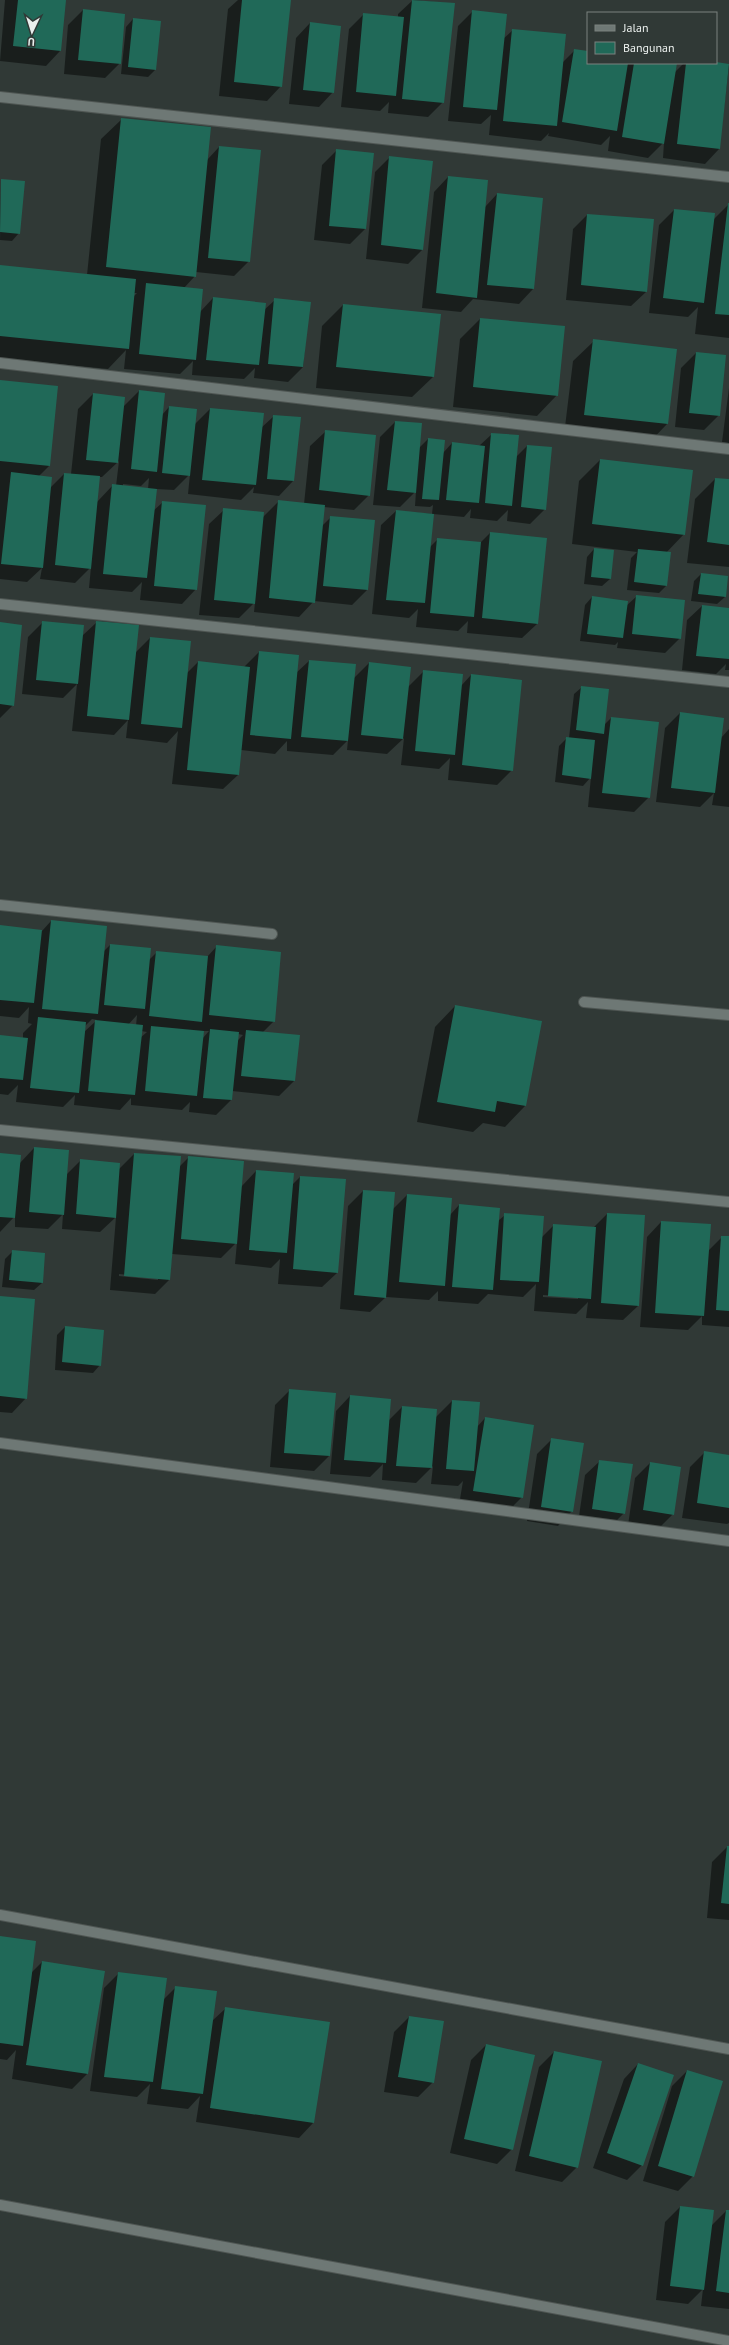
<svg xmlns="http://www.w3.org/2000/svg" width="729" height="2345" font-family="'PT Sans',sans-serif">
  <style>
    .shadow { fill: #0007; fill-rule: evenodd }
    .building { fill: #206958 }
    .lines { fill: none; stroke-linecap: round; stroke-linejoin: round }
    .minor-casing { stroke: #4f5653; stroke-width: 12 }
    .minor { stroke: #6e7875; stroke-width: 10 }
  </style>
  <rect width="100%" height="100%" fill="#303936"/>
  <path class="shadow" d="M5,0H65L60,51L46,66L0,61Z
    M238,0H290L281,86L267,101L219,96L228,9Z
    M413,0L454,4L443,102L428,117L388,113L389,102L380,111L341,107L349,29L364,14L398,18V14Z
    M83,10L120,63L105,78L64,74L68,25Z
    M473,11L503,39L513,30L562,63L575,50L588,52V63H676L674,73L684,63L729,65L719,149L705,164L663,158L664,142L648,158L608,151L610,136L601,145L548,136L549,133L541,141L489,135L491,115L481,124L448,121L458,26Z
    M133,19L155,70L148,77L121,74L126,27Z
    M310,23L333,92L319,107L289,104L296,38Z
    M122,119L207,160L219,147L249,261L234,276L196,272L195,276L184,288L200,312L213,298L264,310L275,300L309,302L303,367L288,382L254,378L255,368L244,379L192,375L193,361L180,374L124,369L126,350L108,369L0,358V266L87,275L101,139ZM134,293H137L133,297Z
    M337,150L373,154L365,229L350,244L314,240L322,165Z
    M390,157L423,249L408,264L366,259L375,172Z
    M448,177L485,207L497,194L542,199L533,289L519,304L473,299L461,312L422,308L434,192Z
    M1,180L19,233L12,241L0,240Z
    M729,204V338L695,334L698,307L688,317L649,313L659,225L674,210L713,220Z
    M587,215L646,292L631,306L566,300L573,229Z
    M343,305L433,377L412,397L316,388L322,326Z
    M480,319L557,395L537,416L453,407L460,339Z
    M594,341L667,424L647,445L564,435L573,361Z
    M696,353L719,415L704,430L675,427L681,368Z
    M0,381L49,466L39,476L50,488L64,474H71L78,409L93,394L123,407L139,391L164,394L162,415L169,407L194,425L210,409L261,428L274,416L300,418L293,481L279,496L253,493L254,487L241,500L188,494L190,474L174,490L156,489L153,511L163,502L196,589L182,604L140,600L142,582L132,592L89,588L91,567L75,583L40,579L42,568L27,582L0,579ZM119,461L116,486L113,485L97,502L99,477H102ZM149,478L148,489L123,486V484L141,486Z
    M729,388V443L722,442Z
    M395,422L421,424L419,448L428,439L443,453L452,443L479,446L492,434L516,457L527,446L545,509L530,524L507,521L508,510L497,521L470,518L471,509L464,517L433,514L430,547L438,539L480,543L490,533L537,624L522,638L467,633L468,621L458,631L416,627L418,609L409,618L372,614L381,525L396,511L432,514L433,505L430,507L415,506L416,491L400,507L373,505L380,437Z
    M325,432L369,495L354,510L324,507L322,526L331,517L374,521L367,590L352,605L314,601L299,617L254,612L255,602L239,618L199,615L209,524L224,510L262,518L279,501L304,504L310,446Z
    M600,460L684,534L666,553V586L659,593L627,590L631,558L637,552L572,544L579,481Z
    M715,479L729,480V567L687,563L695,499Z
    M594,549L610,579L602,586L584,584L587,557Z
    M701,574L725,597L717,604L691,601L694,581Z
    M637,596L680,638L665,653L617,648L618,642L615,645L580,641L585,605L592,597L626,606Z
    M702,606L729,609V670H725L726,664L716,674L682,670L687,620Z
    M43,622L82,636L97,622L135,653L150,638L187,673L198,662L244,667L259,652L296,673L309,661L354,678L369,663L408,687L424,671L461,686L471,675L512,770L497,785L448,780L450,758L439,769L401,765L404,738L387,754L347,750L348,740L333,755L287,751V741L275,754L241,750L238,775L223,789L172,784L178,731L167,743L126,738L128,720L114,735L72,731L77,684L63,698L22,694L28,637Z
    M0,623L13,705L0,718Z
    M582,687L604,725L611,718L649,797L634,812L588,807L591,777L583,786L555,782L559,746L567,738H569L574,694Z
    M680,713L721,738L729,729V807L712,805L714,793L700,807L656,802L665,728Z
    M51,921L103,952L110,945L149,960L157,952L207,957L217,946L274,1021L263,1032L294,1081L279,1096L232,1091L231,1100L216,1115L189,1112L190,1102L182,1110L131,1105V1098L120,1110L74,1105L75,1095L63,1107L16,1102L18,1085L8,1095L0,1094V1036L23,1038V1033L32,1024L28,1023L29,1007L19,1018L0,1016V926L42,931ZM137,1015L136,1026L128,1025ZM92,1019L97,1020L84,1032L85,1026ZM141,1031L147,1032L140,1038ZM203,1031H209L202,1039ZM238,1034L243,1035L238,1040Z
    M455,1006L541,1021L525,1106L505,1127L483,1123L473,1132L417,1122L435,1027Z
    M34,1148L66,1175L81,1160L119,1169L134,1154L179,1167L189,1157L241,1187L256,1171L292,1185L300,1177L337,1273L322,1287L278,1284L280,1259L271,1268L235,1264L237,1242L221,1258L172,1254L169,1280L155,1294L110,1290L116,1217L100,1232L62,1229L63,1214L48,1229L15,1227V1216L0,1232V1154L19,1164ZM119,1274L158,1278V1280L119,1276Z
    M363,1191L392,1210L407,1195L450,1215L459,1205L498,1221L505,1215L541,1238L554,1225L593,1228L607,1214L638,1306L623,1320L586,1318L588,1302L576,1314L534,1311L536,1284L523,1297L488,1294L478,1304L438,1301V1291L429,1300L386,1297L370,1312L340,1309L348,1206ZM543,1295L578,1297V1299L543,1297Z
    M661,1222L708,1251L722,1237H729V1327L702,1325V1316L688,1330L640,1327L647,1237Z
    M13,1251L42,1283L34,1290L2,1287L5,1259Z
    M0,1297L26,1398L12,1413L0,1412Z
    M65,1327L100,1365L93,1373L55,1370L57,1335Z
    M290,1390L335,1394L329,1456L314,1471L270,1467L275,1405Z
    M350,1396L388,1421L402,1407L435,1418L452,1401L477,1427L485,1418L522,1497L507,1512L459,1505L463,1481L458,1486L431,1484L433,1466L416,1483L382,1480L383,1464L370,1477L330,1474L336,1411Z
    M552,1439L572,1511L558,1526L527,1521L537,1454Z
    M705,1452L729,1456V1523L727,1524L682,1518L690,1467Z
    M600,1461L624,1513L609,1528L578,1523L585,1475Z
    M650,1463L673,1514L658,1529L628,1525L635,1478Z
    M727,1847H729V1920L707,1918L712,1862Z
    M0,1937L30,1974L42,1962L87,2074L72,2089L12,2079L16,2050L7,2060L0,2059Z
    M119,1973L163,2000L176,1987L212,2021L226,2008L313,2123L299,2138L196,2122L200,2096L188,2109L147,2104L150,2084L137,2097L90,2091L104,1988Z
    M409,2017L433,2082L418,2097L384,2092L394,2032Z
    M486,2045L512,2149L497,2164L450,2153L471,2060Z
    M554,2052L577,2167L562,2182L515,2171L539,2067Z
    M638,2064L642,2165L627,2180L593,2168L624,2079Z
    M687,2071L693,2176L678,2191L643,2181L672,2086Z
    M680,2207L711,2226L726,2211H729V2309L701,2306L703,2289L688,2304L656,2300L665,2222Z"/>
  <path class="building" d="M18,0H66L61,51L13,46Z
    M242,0H291L282,87L234,82Z
    M412,0L455,3L444,103L402,99Z
    M83,9L125,14L121,64L78,60Z
    M472,10L507,14L497,110L463,107Z
    M363,13L404,17L396,96L356,92Z
    M133,18L161,21L156,70L128,67Z
    M310,22L341,26L334,93L303,90Z
    M512,29L566,34L557,126L503,121Z
    M574,49L588,51V63H628L617,131L562,122Z
    M716,62L729,64L720,149L677,144L686,63Z
    M634,63H677L664,144L622,137Z
    M121,118L211,127L196,277L106,267Z
    M219,146L261,150L250,262L208,258Z
    M336,149L374,153L366,229L329,226Z
    M389,156L433,161L423,250L381,245Z
    M448,176L488,180L477,298L436,293Z
    M1,179L25,181L20,234L0,232Z
    M497,193L543,198L534,289L487,285Z
    M728,203H729V315L715,314Z
    M674,209L715,213L704,303L663,298Z
    M587,214L654,219L647,292L581,285Z
    M0,265L136,279L129,349L0,336Z
    M146,283L203,289L196,360L139,354Z
    M213,297L266,303L259,365L206,360Z
    M274,298L311,302L303,367L268,364Z
    M343,304L441,314L434,377L336,367Z
    M480,318L565,326L558,396L473,387Z
    M593,339L677,349L668,424L584,415Z
    M696,352L726,355L720,416L689,413Z
    M0,380L58,386L50,466L0,461Z
    M139,390L165,393L157,472L131,469Z
    M93,393L125,397L118,463L86,460Z
    M169,406L197,409L190,476L162,473Z
    M210,408L264,413L256,485L202,480Z
    M273,415L301,417L294,481L267,479Z
    M395,421L422,423L416,493L387,490Z
    M325,430L376,435L370,496L319,490Z
    M491,433L519,435L512,506L485,503Z
    M428,438L445,440L439,500L422,499Z
    M452,442L485,446L479,503L446,500Z
    M527,445L552,447L546,510L521,507Z
    M600,459L693,470L685,535L592,524Z
    M11,472L52,477L43,568L1,564Z
    M64,473L100,476L91,569L55,565Z
    M715,478L729,479V545L707,542Z
    M112,484L157,489L147,578L103,574Z
    M278,500L325,505L315,603L269,598Z
    M162,501L206,505L197,590L154,586Z
    M223,508L264,512L255,604L214,600Z
    M396,510L434,514L425,603L386,600Z
    M330,516L375,520L368,590L323,586Z
    M490,532L547,538L538,624L482,618Z
    M437,538L481,542L474,617L430,613Z
    M594,548L614,550L611,579L591,577Z
    M638,549L671,552L667,586L634,582Z
    M701,573L728,576L726,597L698,594Z
    M636,595L685,600L681,639L632,634Z
    M592,596L628,601L623,638L587,634Z
    M702,605L729,608V659L696,656Z
    M42,621L84,625L78,684L36,680Z
    M96,621L139,625L129,720L87,716Z
    M0,622L22,625L14,706L0,704Z
    M150,637L191,641L182,728L141,724Z
    M259,651L299,655L291,739L250,735Z
    M309,660L356,664L348,741L301,737Z
    M198,661L250,667L239,775L187,770Z
    M369,662L411,667L403,739L361,735Z
    M423,670L463,674L455,755L415,751Z
    M471,674L522,680L513,771L462,765Z
    M581,686L609,689L604,734L576,730Z
    M680,712L724,718L715,793L671,788Z
    M611,717L659,722L650,798L602,793Z
    M566,737L595,740L591,779L562,775Z
    M51,920L107,926L98,1014L42,1009Z
    M0,925L42,930L34,1003L0,1000Z
    M110,944L151,948L145,1009L104,1005Z
    M216,945L281,952L275,1022L209,1015Z
    M156,951L208,956L202,1022L149,1016Z
    M455,1005L542,1021L526,1106L497,1101L495,1112L437,1102Z
    M38,1017L86,1022L79,1093L30,1088Z
    M95,1020L143,1025L135,1095L88,1091Z
    M151,1026L204,1031L197,1096L145,1091Z
    M210,1029L239,1032L232,1100L203,1098Z
    M246,1030L300,1035L295,1081L241,1076Z
    M0,1035L28,1038L23,1080L0,1078Z
    M34,1147L69,1150L64,1215L29,1212Z
    M0,1153L21,1155L15,1218L0,1217Z
    M134,1153L181,1156L170,1280L124,1276Z
    M188,1156L244,1161L237,1244L181,1239Z
    M80,1159L120,1163L116,1218L76,1214Z
    M256,1170L294,1173L287,1253L249,1250Z
    M300,1176L346,1179L338,1273L293,1269Z
    M363,1190L395,1192L386,1298L354,1295Z
    M407,1194L452,1198L445,1286L399,1282Z
    M459,1204L500,1208L493,1290L452,1287Z
    M504,1213L544,1216L539,1282L500,1280Z
    M607,1213L645,1215L639,1306L601,1303Z
    M661,1221L711,1224L704,1316L655,1313Z
    M553,1224L596,1227L591,1299L548,1296Z
    M721,1236H729V1311L716,1310Z
    M12,1250L45,1253L43,1283L9,1280Z
    M0,1296L35,1299L27,1399L0,1396Z
    M65,1326L104,1330L101,1366L62,1362Z
    M289,1389L336,1393L330,1456L284,1453Z
    M350,1395L391,1399L386,1463L344,1460Z
    M452,1400L480,1402L474,1471L446,1469Z
    M402,1406L437,1409L432,1468L396,1466Z
    M485,1417L534,1425L523,1498L473,1491Z
    M551,1438L584,1443L573,1512L541,1507Z
    M704,1451L729,1455V1508L697,1503Z
    M599,1460L633,1464L625,1514L592,1509Z
    M650,1462L681,1467L674,1515L643,1510Z
    M727,1846H729V1904L721,1903Z
    M0,1936L36,1941L23,2046L0,2043Z
    M42,1961L105,1971L88,2074L26,2065Z
    M118,1972L167,1978L153,2082L104,2077Z
    M175,1986L217,1991L203,2094L161,2089Z
    M225,2007L330,2022L314,2123L210,2108Z
    M409,2016L444,2021L434,2083L398,2077Z
    M486,2044L535,2055L513,2150L464,2139Z
    M554,2051L602,2061L578,2168L529,2156Z
    M638,2063L674,2075L643,2166L607,2153Z
    M687,2070L723,2081L694,2177L658,2166Z
    M680,2206L714,2210L704,2290L670,2286Z
    M726,2210H729V2293L716,2291Z"/>
  <g class="lines">
    <defs>
      <path id="minor" d="M0,97L729,177
        M0,363L729,449
        M0,604L729,682
        M0,905L272,934
        M584,1002L729,1015
        M0,1130L729,1202
        M0,1443L729,1541
        M0,1915L729,2049
        M0,2205L729,2341"/>
    </defs>
    <use href="#minor" class="minor-casing"/>
    <use href="#minor" class="minor"/>
  </g>
  <rect x="587" y="12" width="130" height="52" fill="#303936" stroke="#7a827f"/>
  <rect x="595" y="25" width="20" height="6" fill="#6e7875" stroke="#7a827f"/>
  <text x="623" y="32" font-size="12" fill="#eaefed">Jalan</text>
  <rect x="595" y="42" width="20" height="12" fill="#206958" stroke="#7a827f"/>
  <text x="623" y="52" font-size="12" fill="#eaefed">Bangunan</text>
  <g transform="translate(32 32) rotate(184)" stroke="#303936" stroke-width="3" paint-order="stroke">
  <path d="M0-3L7 15L0 10L-7 15Z" fill="#eaefed"/>
  <text y="-6" font-size="11" font-weight="bold" text-anchor="middle" fill="#eaefed">U</text>
  </g>
</svg>
